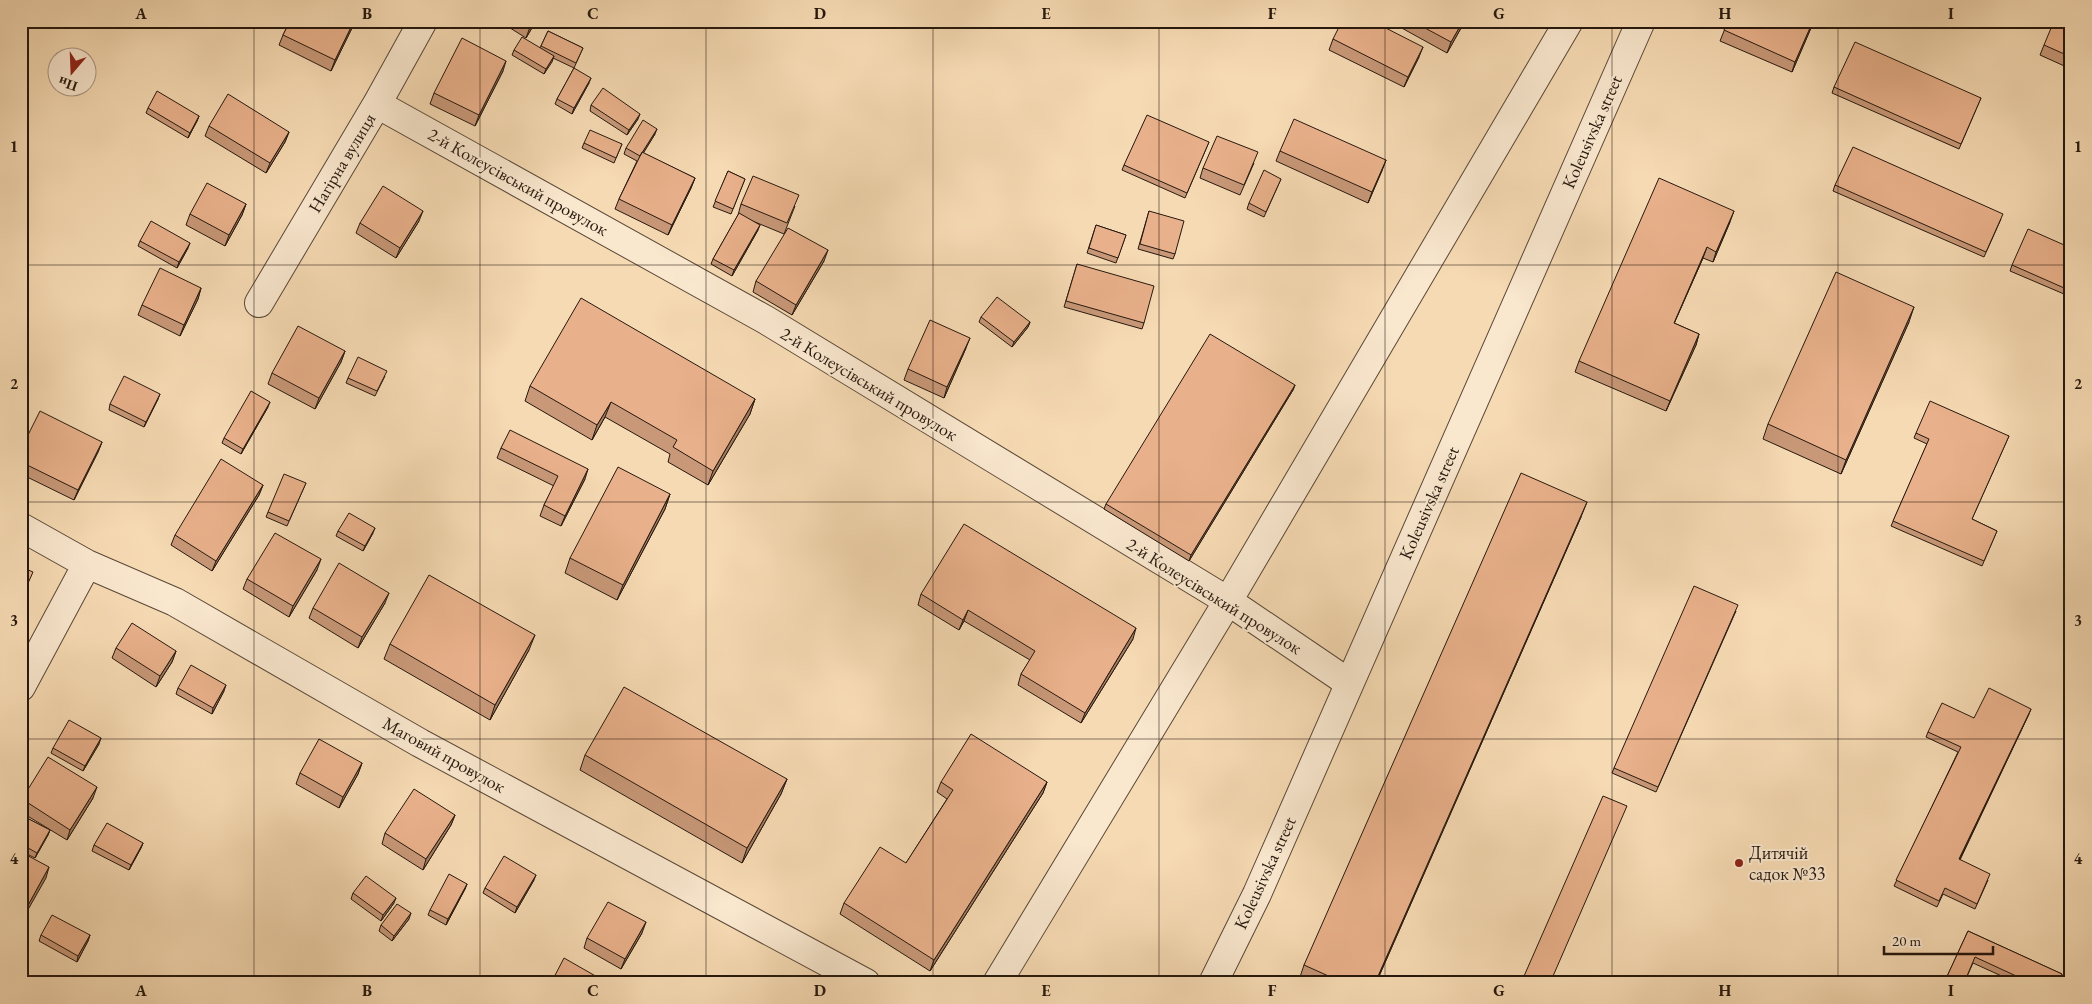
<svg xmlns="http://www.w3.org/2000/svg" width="2092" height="1004" font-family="'EB Garamond',serif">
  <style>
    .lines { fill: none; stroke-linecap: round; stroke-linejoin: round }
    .minor-casing { stroke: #5a4837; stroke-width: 30 }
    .minor { stroke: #f9e7ce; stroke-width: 28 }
    .wall { fill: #c89878; stroke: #26180e }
    .shaded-wall { fill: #a37c61; stroke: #26180e }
    .building { fill: #e9b18b; stroke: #26180e }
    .grid { fill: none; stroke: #26180e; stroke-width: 1; stroke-opacity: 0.55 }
    .poi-dot { fill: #8f2418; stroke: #f9e7ce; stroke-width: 2 }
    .labels { text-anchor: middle; stroke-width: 4; stroke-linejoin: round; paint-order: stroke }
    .street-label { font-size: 18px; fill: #26180e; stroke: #f9e7ce }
    .poi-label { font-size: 18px; fill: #26180e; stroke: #f9e7ce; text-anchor: start }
    .neatline { fill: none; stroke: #26180e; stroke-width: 2 }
    .grid-label { font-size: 16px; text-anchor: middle; font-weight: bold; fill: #26180e }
  </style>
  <rect width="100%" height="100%" fill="#f6dab3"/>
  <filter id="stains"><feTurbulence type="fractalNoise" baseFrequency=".004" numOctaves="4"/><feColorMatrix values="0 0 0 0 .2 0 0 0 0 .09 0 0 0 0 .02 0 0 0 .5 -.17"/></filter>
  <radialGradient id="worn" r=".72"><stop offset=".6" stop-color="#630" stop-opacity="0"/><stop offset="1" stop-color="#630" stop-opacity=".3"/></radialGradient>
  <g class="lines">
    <defs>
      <path id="minor" d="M377,104L766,320L1228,601L1349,683
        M259,303L377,104L423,21
        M21,527L87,564L175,602L420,743L866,983
        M21,687L87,564
        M997,983L1228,601L1569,21
        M1213,983L1257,894L1641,21"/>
    </defs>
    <use href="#minor" class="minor-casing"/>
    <use href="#minor" class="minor"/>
  </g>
  <path class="wall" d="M290,21H355L352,28L331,71L279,45L283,35Z
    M499,21H536L526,38Z
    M1389,21H1465L1447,53Z
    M1728,21H1814L1792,72L1720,41Z
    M2071,21V69L2040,55L2044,45Z
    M548,31L583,48L574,68L589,83L572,114L555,104L557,99L574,68L553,58L544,74L512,55L514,50L540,48Z
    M1333,39L1419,57L1404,87L1329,50Z
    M503,71L475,126L430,104L434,93Z
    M1834,87L1981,98L1959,149L1832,93Z
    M591,105L638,119L627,135L590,111Z
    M148,108L199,116L197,121L188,138L146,113Z
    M209,126L289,132L285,142L266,173L205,136Z
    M655,134L643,153L695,178L691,188L668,235L615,209L619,199L637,161L624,154L626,148Z
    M1209,142L1185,198L1122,170L1124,165Z
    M584,143L622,144L614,163L582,148Z
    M1280,151L1386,160L1368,203L1276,161Z
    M1254,163L1240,195L1200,178L1203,168Z
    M728,171L745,179L731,214L713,207Z
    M1281,179L1264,217L1247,209L1249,203Z
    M1835,185L2001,219L1984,257L1833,191Z
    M246,204L242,215L225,246L186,225L190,214Z
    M741,204L795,206L784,234L750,220L758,230L732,276L711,264L713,259L738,215Z
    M1149,211L1175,254L1173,259L1138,249Z
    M419,221L396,258L356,233L360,223Z
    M1730,222L1713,262L1703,258L1674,323L1699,334L1696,345L1666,411L1575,372L1579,361Z
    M1096,225L1126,235L1116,263L1087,253Z
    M140,241L188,248L177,268L138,246Z
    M2071,248V297L2010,271L2012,265Z
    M824,261L792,315L753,292L756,281Z
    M1077,264L1144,323L1142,329L1064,307Z
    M201,288L198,299L180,336L138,315L142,305Z
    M981,317L1030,322L1028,327L1012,347L979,322Z
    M1909,322L1841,474L1763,439L1768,424Z
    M966,348L944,398L904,380L908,369Z
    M345,351L341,362L315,409L268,384L272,373Z
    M385,376L375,396L346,383L348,378Z
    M1295,385L1293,390L1189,561L1104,509L1106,504Z
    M530,386L755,399L750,414L708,485L668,462L670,454L605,417L592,440L525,401Z
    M158,399L144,427L109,410L110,404Z
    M268,407L241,454L222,443L224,438Z
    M1916,433L2009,436L1972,519L1997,531L1982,566L1891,526L1927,444L1914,438Z
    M102,442L98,452L74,500L21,474V449Z
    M501,448L585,479L561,526L540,516L544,505L554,486L497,458Z
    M306,483L287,526L266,517L268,512Z
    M263,485L259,495L212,571L171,545L175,535Z
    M670,494L665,509L617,600L565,573L570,558Z
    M1581,517L1376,983H1304L1299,980L1304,965Z
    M338,531L373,533L363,551L336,536Z
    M317,570L289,617L243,589L247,579Z
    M921,594L1133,639L1081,723L1018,685L1021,674L1030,660L964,621L959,630L918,605Z
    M385,603L358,648L309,618L313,608Z
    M1736,611L1656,792L1612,773L1614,768Z
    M390,644L529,650L490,720L384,659Z
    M116,648L176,651L172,662L156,687L112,658Z
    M178,688L224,691L212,714L176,694Z
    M2029,714L1960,860L1988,880L1975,909L1943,894L1937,907L1894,886L1958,752L1926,737L1928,732L1974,718Z
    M99,744L83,771L51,753L53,748Z
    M585,755L787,779L781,794L742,863L580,770Z
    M362,763L358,774L339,808L296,784L300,773Z
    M941,782H1047L1043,793L930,971L840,914L844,903L906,863L947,799L937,792Z
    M93,798L67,840L21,812L22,799Z
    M21,815L50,830L48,835L35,858L21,851Z
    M455,815L451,825L423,870L382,844L385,833Z
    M143,843L141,848L129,870L92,851L94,845Z
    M534,880L515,913L483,893L485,888Z
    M467,884L465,889L446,925L428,915L430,910Z
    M353,893L394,903L381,921L351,899Z
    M409,919L392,941L379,931L381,925Z
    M1968,931L2062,974L2059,983H2017L1973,963L1964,983H1944Z
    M642,933L621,969L584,948L587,938Z
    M41,935H90L88,941L77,962L39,941Z"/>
  <path class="shaded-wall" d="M354,21L352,28L331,71L335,60Z
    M534,21H536L526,38L530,27Z
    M1463,21H1465L1447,53L1451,42Z
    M1813,21H1814L1792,72L1795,62Z
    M1423,47L1419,57L1404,87L1408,77Z
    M554,56L552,62L544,74L546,69Z
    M506,61L503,71L475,126L479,115Z
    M591,78L589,83L572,114L574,108Z
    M640,114L638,119L627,135L629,130Z
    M199,116L197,121L188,138L190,133Z
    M657,129L655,134L638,162L640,156Z
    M289,132L285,142L266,173L270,163Z
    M1386,160L1382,171L1368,203L1372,192Z
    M695,178L691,188L668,235L672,225Z
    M246,204L242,215L225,246L229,235Z
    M423,211L419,221L396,258L400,248Z
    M1734,211L1730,222L1713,262L1716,252Z
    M760,225L758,230L732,276L734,270Z
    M190,243L188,248L177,268L179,262Z
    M1707,247L1703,258L1670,333L1674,323Z
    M828,250L824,261L792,315L796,305Z
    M201,288L198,299L180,336L184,325Z
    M1914,307L1909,322L1841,474L1846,460Z
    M1030,322L1028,327L1012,347L1014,342Z
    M1699,334L1696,345L1666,411L1670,401Z
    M970,338L966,348L944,398L947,387Z
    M345,351L341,362L315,409L319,398Z
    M1295,385L1293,390L1189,561L1191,555Z
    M160,394L158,399L144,427L146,422Z
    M755,399L750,414L708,485L713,471Z
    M270,402L268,407L241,454L243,449Z
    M611,402L605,417L592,440L597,425Z
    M102,442L98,452L74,500L78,490Z
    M588,469L585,479L561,526L565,516Z
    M263,485L259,495L212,571L216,561Z
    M670,494L665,509L617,600L623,585Z
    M1587,502L1581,517L1376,983H1375Z
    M375,528L373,533L363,551L365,546Z
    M321,559L317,570L289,617L293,606Z
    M389,593L385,603L358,648L362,637Z
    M968,610L964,621L959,630L963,620Z
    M1136,628L1133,639L1081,723L1085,713Z
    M535,635L529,650L490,720L495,705Z
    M176,651L172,662L156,687L160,676Z
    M226,685L224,691L212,714L213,708Z
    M2031,709L2029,714L1957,865L1959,859Z
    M101,738L99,744L83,771L85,766Z
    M362,763L358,774L339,808L343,797Z
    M787,779L781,794L742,863L747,848Z
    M1047,782L1043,793L930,971L934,960Z
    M97,787L93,798L67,840L70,830Z
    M455,815L451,825L423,870L426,859Z
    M50,830L48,835L35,858L37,853Z
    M143,843L141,848L129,870L131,865Z
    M49,867L46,878L21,922V918Z
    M536,875L534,880L515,913L517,907Z
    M467,884L465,889L446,925L448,919Z
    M396,898L394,903L381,921L383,915Z
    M411,913L409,919L392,941L394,936Z
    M646,922L642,933L621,969L625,959Z
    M90,935L88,941L77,962L78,956Z"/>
  <path class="building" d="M290,21H354L335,60L283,35Z
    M520,21H534L530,27Z
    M1342,21H1372L1423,47L1408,77L1333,39Z
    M1412,21H1463L1451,42Z
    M1728,21H1813L1795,62L1724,30Z
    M2054,21H2071V57L2044,45Z
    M548,31L583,48L576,63L541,46Z
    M522,37L554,56L546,69L514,50Z
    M462,38L506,61L479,115L434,93Z
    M1855,42L1981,98L1961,144L1834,87Z
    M574,68L591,78L574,108L557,99Z
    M603,88L640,114L629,130L591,105Z
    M157,91L199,116L190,133L148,108Z
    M228,94L289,132L270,163L209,126Z
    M1147,115L1209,142L1187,193L1124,165Z
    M1294,119L1386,160L1372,192L1280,151Z
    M643,120L657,129L640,156L626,148Z
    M590,130L622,144L616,158L584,143Z
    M1217,136L1258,152L1244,185L1203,168Z
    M1853,147L2003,214L1986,252L1835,185Z
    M642,152L695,178L672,225L619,199Z
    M1264,170L1281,179L1266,212L1249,203Z
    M728,171L745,179L733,209L715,201Z
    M753,176L799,195L787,223L741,204Z
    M1659,178L1734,211L1716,252L1707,247L1674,323L1699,334L1670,401L1579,361Z
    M207,183L246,204L229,235L190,214Z
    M383,186L423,211L400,248L360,223Z
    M1149,211L1184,221L1175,254L1140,244Z
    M739,213L760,225L734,270L713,259Z
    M151,221L190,243L179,262L140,241Z
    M1096,225L1126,235L1118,258L1089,248Z
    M788,228L828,250L796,305L756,281Z
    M2028,229L2071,248V291L2012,265Z
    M1077,264L1154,286L1144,323L1066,301Z
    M160,268L201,288L184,325L142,305Z
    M1836,272L1914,307L1846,460L1768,424Z
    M997,297L1030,322L1014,342L981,317Z
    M581,298L755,399L713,471L673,447L677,440L611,402L597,425L530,386Z
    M930,320L970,338L947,387L908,369Z
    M298,326L345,351L319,398L272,373Z
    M1210,334L1295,385L1191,555L1106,504Z
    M358,357L387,371L377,391L348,378Z
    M124,376L160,394L146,422L110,404Z
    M251,391L270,402L243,449L224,438Z
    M1930,401L2009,436L1972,519L1997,531L1984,561L1893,521L1929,439L1916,433Z
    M40,411L102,442L78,490L21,462V449Z
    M510,430L588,469L565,516L544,505L558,476L501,448Z
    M221,459L263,485L216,561L175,535Z
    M618,467L670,494L623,585L570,558Z
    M1521,473L1587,502L1375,983H1344L1304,965Z
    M284,474L306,483L289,521L268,512Z
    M349,513L375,528L365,546L338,531Z
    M964,524L1136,628L1085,713L1021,674L1035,651L968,610L963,620L921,594Z
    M275,533L321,559L293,606L247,579Z
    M339,563L389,593L362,637L313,608Z
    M21,567L33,572L21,599Z
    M429,575L535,635L495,705L390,644Z
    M1694,586L1738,605L1658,787L1614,768Z
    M132,623L176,651L160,676L116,648Z
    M191,665L226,685L213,708L178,688Z
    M624,687L787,779L747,848L585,755Z
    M1989,688L2031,709L1959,859L1990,874L1977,904L1945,888L1939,901L1896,880L1961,747L1928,732L1942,703L1974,718Z
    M69,720L101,738L85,766L53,748Z
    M971,734L1047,782L934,960L844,903L880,847L906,863L953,790L941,782Z
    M319,739L362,763L343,797L300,773Z
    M48,757L97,787L70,830L22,799Z
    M414,789L455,815L426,859L385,833Z
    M1603,796L1627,806L1550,983H1521Z
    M21,815L50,830L37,853L21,844Z
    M107,823L143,843L131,865L94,845Z
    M21,852L49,867L21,918Z
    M504,856L536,875L517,907L485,888Z
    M449,874L467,884L448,919L430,910Z
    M366,876L396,898L383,915L353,893Z
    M608,902L646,922L625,959L587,938Z
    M397,904L411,913L394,936L381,925Z
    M52,915L90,935L78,956L41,935Z
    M1968,931L2062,974L2058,983H2026L2027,981L1975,957L1964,983H1944Z
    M564,958L599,978L596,983H551Z"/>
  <path class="grid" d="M254,21V983M480,21V983M706,21V983M933,21V983M1159,21V983M1385,21V983M1612,21V983M1838,21V983M21,265H2071M21,502H2071M21,739H2071"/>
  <circle class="poi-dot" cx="1739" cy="863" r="5"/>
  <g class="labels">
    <g class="street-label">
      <text transform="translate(1592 132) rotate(-66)" y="6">Koleusivska street</text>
      <text transform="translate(342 163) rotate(-59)" y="6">Нагірна вулиця</text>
      <text transform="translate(518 182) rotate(29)" y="6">2-й Колеусівський провулок</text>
      <text transform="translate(869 384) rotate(31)" y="6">2-й Колеусівський провулок</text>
      <text transform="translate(1429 503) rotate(-66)" y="6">Koleusivska street</text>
      <text transform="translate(1214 596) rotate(32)" y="6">2-й Колеусівський провулок</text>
      <text transform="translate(444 755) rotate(29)" y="6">Маговий провулок</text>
      <text transform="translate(1265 873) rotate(-65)" y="6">Koleusivska street</text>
    </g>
    <g class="poi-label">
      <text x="1749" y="859">Дитячій<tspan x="1749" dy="21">садок №33</tspan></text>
    </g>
  </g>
  <rect width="2092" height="1004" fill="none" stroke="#f6dab3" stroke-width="55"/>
  <g transform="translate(72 72) rotate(199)"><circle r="24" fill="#f9e7ce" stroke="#a59481"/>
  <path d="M0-4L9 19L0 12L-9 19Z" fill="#8f2418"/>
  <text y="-8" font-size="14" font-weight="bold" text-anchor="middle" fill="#26180e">Пн</text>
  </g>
  <path d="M1884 946v8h109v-8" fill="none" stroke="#26180e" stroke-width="2.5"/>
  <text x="1892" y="946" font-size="15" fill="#26180e" stroke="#f9e7ce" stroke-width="4" paint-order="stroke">20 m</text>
  <rect x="28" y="28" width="2036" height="948" class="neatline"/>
  <g class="grid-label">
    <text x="141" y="19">A</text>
    <text x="367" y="19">B</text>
    <text x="593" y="19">C</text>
    <text x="820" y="19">D</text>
    <text x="1046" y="19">E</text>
    <text x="1272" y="19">F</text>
    <text x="1499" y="19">G</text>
    <text x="1725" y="19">H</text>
    <text x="1951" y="19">I</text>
    <text x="14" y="152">1</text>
    <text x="2078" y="152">1</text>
    <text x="14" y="389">2</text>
    <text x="2078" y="389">2</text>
    <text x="14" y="626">3</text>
    <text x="2078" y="626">3</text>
    <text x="14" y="864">4</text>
    <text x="2078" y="864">4</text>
    <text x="141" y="996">A</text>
    <text x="367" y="996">B</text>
    <text x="593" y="996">C</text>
    <text x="820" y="996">D</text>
    <text x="1046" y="996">E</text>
    <text x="1272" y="996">F</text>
    <text x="1499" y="996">G</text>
    <text x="1725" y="996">H</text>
    <text x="1951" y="996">I</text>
  </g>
  <rect width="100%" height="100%" filter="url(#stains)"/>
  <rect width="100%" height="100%" fill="url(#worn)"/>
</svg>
